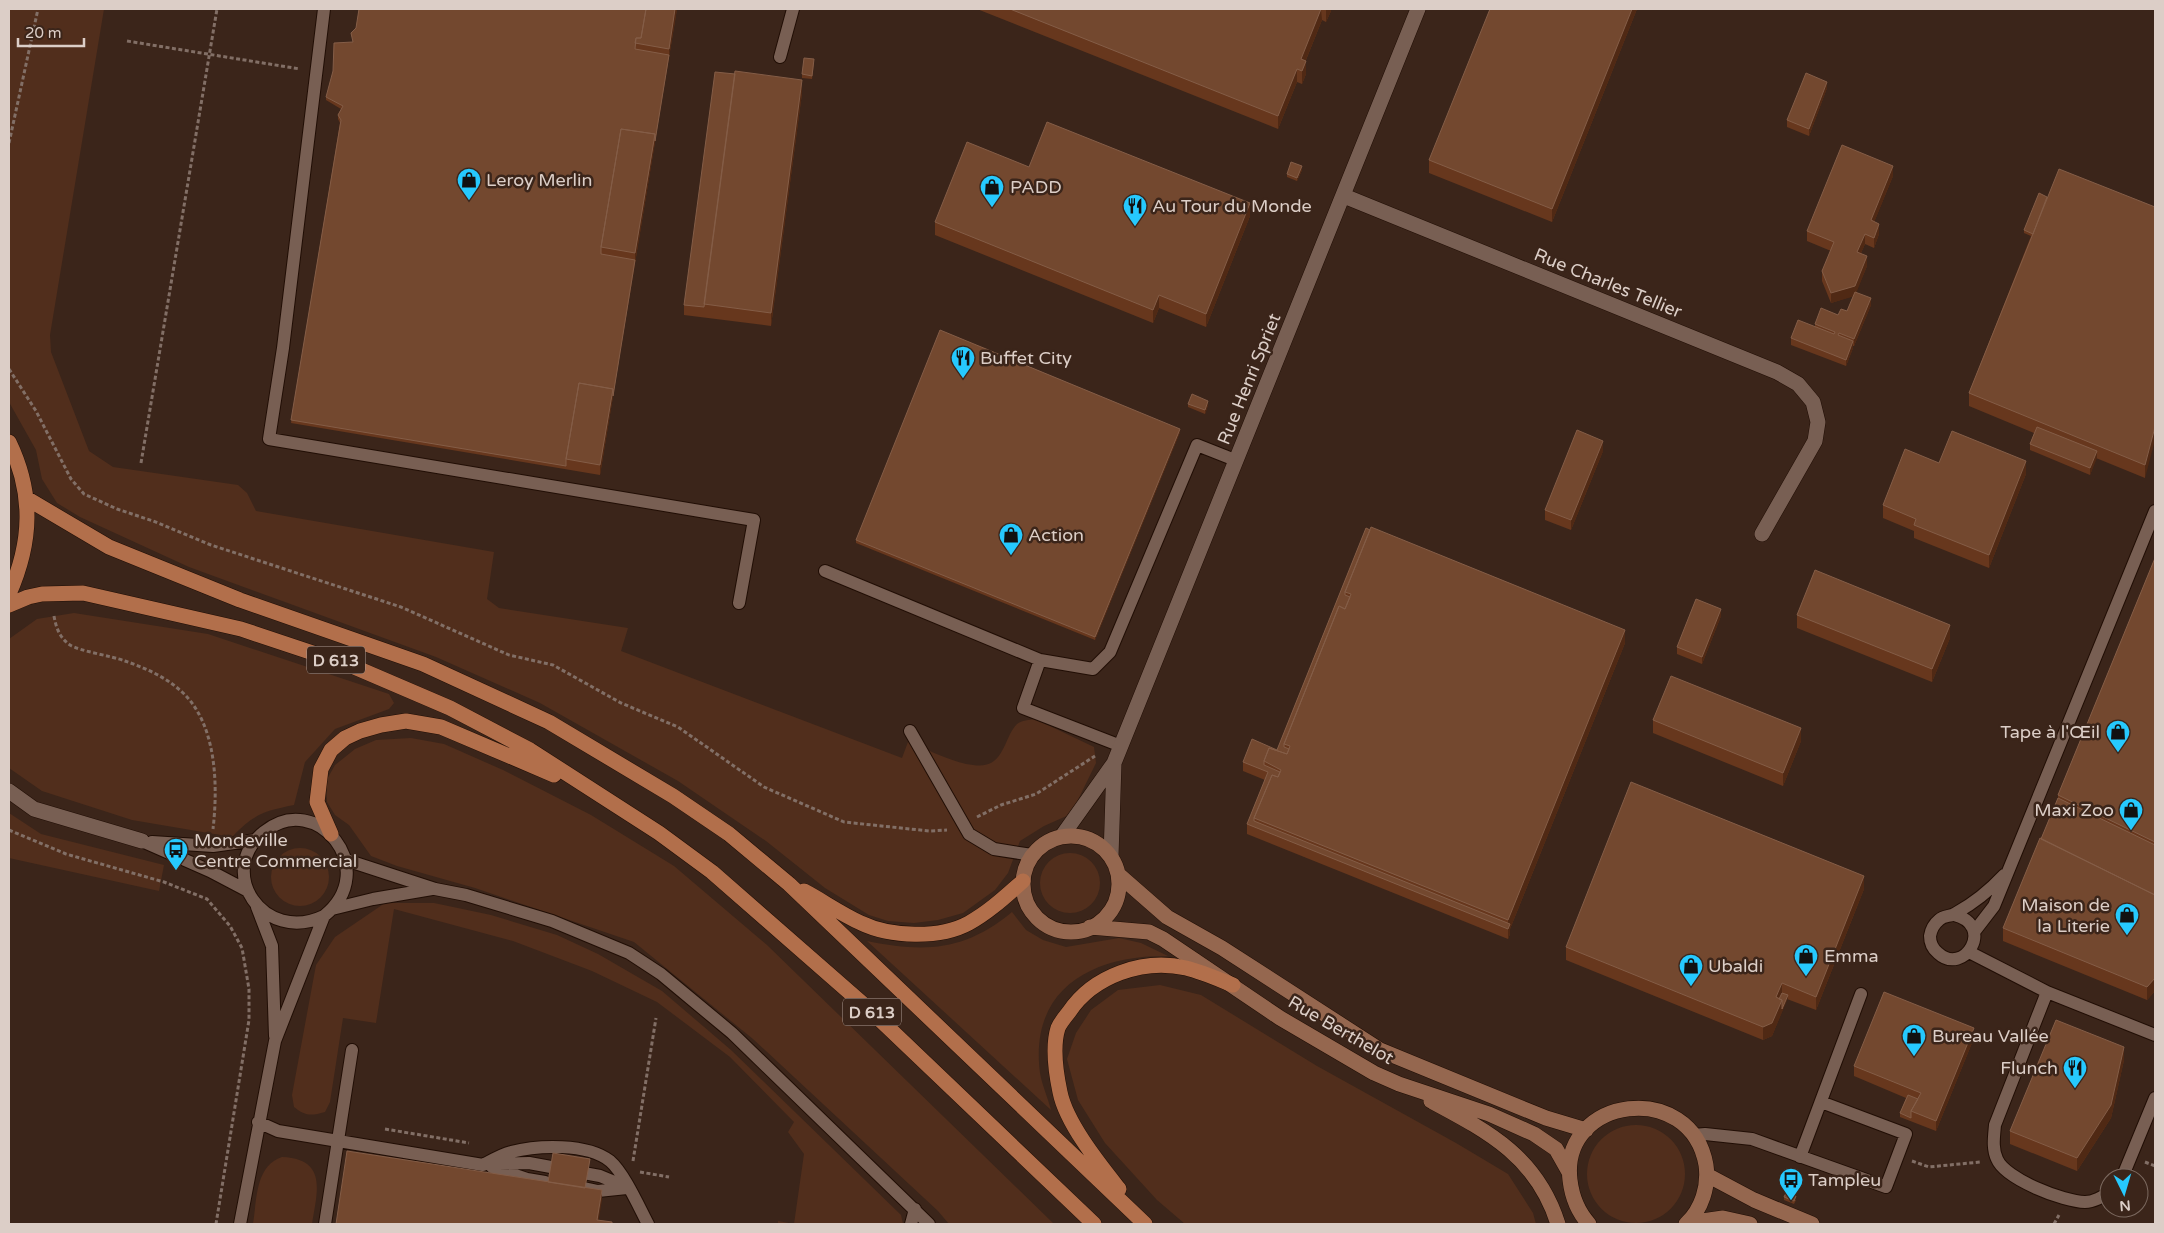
<svg xmlns="http://www.w3.org/2000/svg" width="2164" height="1233" font-family="'Varela Round',sans-serif">
  <style>
    .green { fill: #512e1c }
    .lines { fill: none; stroke-linecap: round; stroke-linejoin: round }
    .lane-casing { stroke: #210e05; stroke-width: 14 }
    .street-casing { stroke: #210e05; stroke-width: 16 }
    .secondary-casing { stroke: #210e05; stroke-width: 16 }
    .primary-casing { stroke: #210e05; stroke-width: 16 }
    .path { stroke: #826f66; stroke-width: 3; stroke-dasharray: 4 2.5; stroke-linecap: butt }
    .lane { stroke: #785f53; stroke-width: 12 }
    .street { stroke: #785f53; stroke-width: 15 }
    .secondary { stroke: #95674f; stroke-width: 15 }
    .primary { stroke: #b26f4b; stroke-width: 15 }
    .wall { fill: #67371d }
    .shaded-wall { fill: #502914 }
    .building { fill: #73482f; stroke: #845d47 }
    .labels { text-anchor: middle; stroke-width: 5; stroke-linejoin: round; paint-order: stroke }
    .shield { fill: #3b251a; stroke: #ac9b93; stroke-width: 1 }
    .shield-label { font-size: 16px; font-weight: bold; fill: #dccec7 }
    .poi-label { font-size: 18px; fill: #dccec7; stroke: #3b251a; text-anchor: start }
    .street-label { font-size: 18px; fill: #dccec7; stroke: #3b251a }
  </style>
  <rect width="100%" height="100%" fill="#3b251a"/>
  <path class="green" d="M9,9H104L50,335L51,352L89,451L113,467L238,485L247,493L256,511L494,552L487,599L499,608L628,628L621,651L902,758L908,742C927,749 953,763 973,765C1005,770 1003,738 1017,724C1022,720 1029,720 1035,719L1094,747L1096,763L1071,814L1044,826L1020,841L1008,873L995,890L963,913L938,920L914,923L888,921L869,915L825,888L766,841L678,781L540,703L436,657L189,567L80,517L57,503L42,479L36,450L9,402Z
    M74,613L208,634L389,694L394,703L389,709L335,729L305,762L294,805C264,811 254,814 232,837L132,820L42,791L9,768V639L37,619Z
    M411,738L444,744L503,770L591,815L674,866L767,945L1054,1224H949L938,1211L753,1039L634,942L475,888L397,866L371,856L349,825L335,815L327,802L326,781L335,765L355,749L376,740Z
    M9,813L41,834L164,865L159,891L9,858Z
    M271 877a29 29 0 1 1 58 0a29 29 0 1 1-58 0Z
    M1040 883a30 30 0 1 1 60 0a30 30 0 1 1-60 0Z
    M385,903H434L491,915L557,935L598,954L662,991L731,1050L901,1215L903,1224H778V1221L794,1224L804,1154L788,1132L794,1122L730,1057L657,1002L592,971L513,941L394,909L376,1023L343,1018L330,1102L325,1112C311,1116 305,1116 294,1107L292,1095L316,965L335,937Z
    M1012,912L1026,930L1043,940L1066,947L1119,938L1141,943L1168,956C1093,955 1029,988 1040,1073C1042,1085 1048,1098 1051,1110L867,941C925,953 965,951 1012,912Z
    M1160,985L1201,995L1317,1066L1456,1143L1508,1174L1533,1213L1536,1224H1185L1157,1200L1105,1143L1078,1100L1067,1059L1076,1033L1091,1010L1118,990Z
    M1587 1174a49 49 0 1 1 98 0a49 49 0 1 1-98 0Z
    M282,1157C328,1159 317,1192 312,1224H253C257,1200 255,1166 282,1157Z"/>
  <g class="lines">
    <defs>
      <path id="lane" d="M324,9L283,348L269,439L754,520L739,603
        M780,57L793,9
        M825,571L1040,660L1093,669L1110,652L1197,445L1235,460
        M1040,660L1023,708L1121,746
        M910,731L969,834L994,849L1032,855
        M142,841L210,871L248,891
        M152,842L213,846L256,840
        M346,860L435,889L466,895L552,921L629,953L661,974L732,1033L929,1224
        M257,907L272,946L275,1036
        M332,909L373,899L432,889
        M1954,915C1996,925 1964,977 1938,953C1933,949 1930,943 1930,936C1931,930 1934,924 1939,920C1944,915 1951,917 1956,913C1974,903 1990,890 2004,875
        M1974,932L1994,906L2155,511
        M1969,952L2047,992L2155,1035
        M2047,992L1995,1125C1994,1137 1992,1148 1997,1159C2005,1179 2064,1202 2085,1202C2093,1202 2103,1197 2109,1192
        M258,1122L278,1131L483,1165C492,1160 502,1154 511,1152C538,1145 587,1143 610,1161C624,1173 639,1207 648,1224
        M1694,1135L1705,1134L1752,1139L1886,1187L1906,1134L1821,1102
        M1800,1157L1861,994
        M488,1164L529,1163L600,1176L629,1188
        M492,1167L527,1179L545,1182
        M2122,1178L2155,1098
        M584,1188L598,1191L627,1188
        M240,1224L275,1041L324,916C382,870 317,789 264,832C215,871 263,945 324,916
        M325,1224L352,1050
        M911,1224L915,1209"/>
      <path id="street" d="M1344,196L1777,372L1798,384L1813,402L1818,422L1815,441L1762,534
        M9,791L34,809L142,841
        M1062,836L1114,763L1418,9
        M1111,856L1114,763"/>
      <path id="secondary" d="M1023 884a48 48 0 1 1 96 0a48 48 0 1 1-96 0Z
        M1119,875L1167,917L1222,948L1380,1050L1546,1118L1586,1130
        M1090,927L1149,932L1163,939L1280,1018L1374,1073L1399,1084L1489,1114L1534,1134L1556,1149L1569,1172
        M1431,1101C1489,1132 1537,1157 1558,1224
        M1707,1175L1754,1200L1812,1224
        M1688,1223L1723,1218L1750,1224
        M1589,1224C1578,1212 1572,1197 1570,1180C1560,1096 1691,1079 1706,1165C1709,1186 1702,1209 1686,1224"/>
      <path id="primary" d="M9,442C34,494 32,542 9,594
        M26,498L109,547L240,600L423,664L549,722L673,796L729,834L789,884L1145,1224
        M9,605L28,597L42,594L83,593L241,629L352,666L450,708L530,750L659,833L712,872L872,1012L1094,1224
        M331,834L317,802L321,769L331,750L345,738L360,731L381,725L406,721L441,727L554,775
        M804,891C823,901 841,914 861,923C890,937 940,939 969,923C989,912 1006,896 1023,881
        M1119,1189C1100,1165 1066,1123 1060,1092C1056,1073 1052,1047 1058,1028C1060,1023 1065,1017 1069,1012C1093,976 1143,958 1186,968C1202,972 1218,979 1233,985"/>
    </defs>
    <use href="#lane" class="lane-casing"/>
    <use href="#street" class="street-casing"/>
    <use href="#secondary" class="secondary-casing"/>
    <use href="#primary" class="primary-casing"/>
    <path class="path" d="M127,41L300,69
      M9,143L38,9
      M9,369L36,411L71,479L84,494L117,509L153,521L211,545L401,607L509,655L553,665L621,703L678,727L764,787L844,822L929,831L947,830
      M141,463L217,9
      M54,616C56,628 60,638 70,645C79,651 112,656 125,661C145,668 166,677 182,692C217,724 218,786 213,829
      M977,817L1001,805L1036,794L1095,756
      M9,830L66,854L164,882L207,899L230,926L242,948L249,989V1020L216,1224
      M385,1129L469,1143
      M633,1161L656,1018
      M1912,1161L1929,1167L1980,1162
      M2145,1162L2155,1166
      M640,1172L669,1177
      M2054,1224L2059,1215"/>
    <use href="#lane" class="lane"/>
    <use href="#street" class="street"/>
    <use href="#secondary" class="secondary"/>
    <use href="#primary" class="primary"/>
  </g>
  <path class="wall" d="M359,9H677L600,475L291,423L340,123L338,119V115L341,109L326,100V97L353,42L351,33L356,28Z
    M977,9H1331V11L1326,22L1322,20L1306,60V74L1302,84L1297,82L1278,129Z
    M1637,9L1552,222L1429,173V160Z
    M814,63L812,79L802,78V74Z
    M1827,88L1809,136L1787,127V120Z
    M802,93L771,326L684,315V305Z
    M1029,167L1250,216L1206,327L1159,308L1153,323L935,235V222Z
    M1302,170L1297,181L1287,177V174Z
    M1893,176L1874,222L1879,234L1874,248L1865,244L1861,253L1867,266L1856,292L1871,305L1854,346H1853V348L1846,366L1791,345V338L1815,326V324L1847,311L1853,296L1831,303L1822,281V271L1831,251L1807,241V231Z
    M2047,197L2155,207L2145,478L2096,458L2090,475L2030,450V444L2034,433L1969,406V393L2031,236L2024,233V230Z
    M1188,404L1208,405L1205,414L1188,407Z
    M1180,432L1095,640L856,543V540Z
    M1603,451L1571,530L1545,520V510Z
    M1939,463L2026,474L1989,568L1914,538V531L1883,518V505Z
    M1366,528L1625,643L1510,929V934L1508,939L1247,834V824L1265,780L1243,771V762L1277,750Z
    M2155,558V991L2147,1000L2003,941V928L2041,839L2058,798V795Z
    M1797,615L1950,638L1932,682L1797,628Z
    M1721,616L1702,664L1677,654V647Z
    M1653,720L1801,741L1783,786L1653,733Z
    M1864,889L1816,1010L1787,999L1772,1036L1763,1040L1566,960V947Z
    M1974,1038L1936,1131L1900,1117V1113L1906,1098L1854,1076V1066Z
    M2124,1060L2111,1118L2077,1171L2010,1144V1131Z
    M1784,1197L1796,1200L1794,1204L1784,1200Z"/>
  <path class="shaded-wall" d="M675,9H677L600,475V465L635,260V253L669,55V49Z
    M1321,9L1322,20L1301,72V59Z
    M1326,9H1331V11L1326,22Z
    M1632,9H1637L1552,222V209Z
    M1306,61V74L1302,84V71Z
    M1297,69V82L1278,129V116Z
    M802,80V93L771,326V313Z
    M1827,82V88L1809,136V129Z
    M1302,166V170L1297,181V178Z
    M1893,166V176L1871,230V220Z
    M1250,203V216L1206,327V314Z
    M1879,224V234L1874,248V238Z
    M1865,234V244L1857,262V252Z
    M1867,256V266L1855,296L1831,303V293Z
    M1159,295V308L1153,323V310Z
    M1871,298V305L1854,346V339Z
    M1853,341V348L1846,366V360Z
    M1208,401V405L1205,414V410Z
    M2155,427V440L2145,478V465Z
    M1180,429V432L1095,640V637Z
    M1603,441V451L1571,530V520Z
    M2097,451V458L2090,475V468Z
    M2026,461V474L1989,568V555Z
    M1721,609V616L1702,664V657Z
    M1950,625V638L1932,682V669Z
    M1625,630V643L1510,929V934L1508,939V920Z
    M1801,728V741L1783,786V773Z
    M1864,876V889L1816,1010V997Z
    M2155,978V991L2147,1000V987Z
    M1782,983V996L1777,1007L1776,997Z
    M1788,995V998L1772,1036L1763,1040V1027L1782,1000Z
    M1974,1028V1038L1936,1131V1121Z
    M2124,1047V1060L2111,1118L2077,1171V1158Z
    M602,1190V1200L598,1224L597,1220Z"/>
  <path class="building" d="M359,9H646L641,38H636L635,49L669,55L655,141V134L621,129L601,247V254L635,260L613,396V389L579,383L566,459V466L291,420L341,120L338,115L343,106L326,97L333,71L334,43L353,42L351,33L356,28Z
    M646,9H675L669,49L635,43L636,38H641Z
    M1010,9H1321L1301,59L1306,61L1302,71L1297,69L1278,116Z
    M1490,9H1632L1552,209L1429,160Z
    M804,58L814,59L812,76L802,74Z
    M735,71L802,80L771,313L704,304Z
    M715,72L735,74L704,307L684,305Z
    M1806,73L1827,82L1809,129L1787,120Z
    M1047,122L1250,203L1206,314L1159,295L1153,310L935,222L967,142L1029,167Z
    M621,129L655,134L635,253L601,247Z
    M1842,145L1893,166L1871,220L1879,224L1874,238L1865,234L1857,252L1867,256L1855,286L1831,293L1822,271L1834,242L1807,231Z
    M1291,162L1302,166L1297,178L1287,174Z
    M2059,169L2155,207V427L2145,465L1969,393Z
    M2039,193L2047,197L2033,234L2024,230Z
    M1855,292L1871,298L1854,339L1839,333L1838,335L1853,341L1846,360L1791,338L1798,320L1834,334L1835,332L1815,324L1821,308L1838,315L1841,309L1847,311Z
    M940,330L1180,429L1095,637L856,540Z
    M579,383L613,389L600,465L566,459Z
    M1192,394L1208,401L1205,410L1188,404Z
    M2037,427L2097,451L2090,468L2030,444Z
    M1577,430L1603,441L1571,520L1545,510Z
    M1952,431L2026,461L1989,555L1914,525L1916,519L1883,505L1905,449L1939,463Z
    M1371,527L1625,630L1508,920L1254,818L1272,775L1278,777L1281,770L1264,761L1269,748L1287,754L1290,746L1284,744L1339,606L1345,609L1351,594L1345,592Z
    M1366,528L1370,530L1345,592V595L1350,597L1345,609L1339,606L1284,744V747L1289,749L1287,754L1269,748L1264,761V765L1280,772L1278,777L1272,775L1254,818V821L1510,924L1508,929L1247,824L1268,772L1243,762L1252,739L1277,750Z
    M2155,558V842L2058,795Z
    M1815,570L1950,625L1932,669L1797,615Z
    M1696,599L1721,609L1702,657L1677,647Z
    M1671,676L1801,728L1783,773L1653,720Z
    M1631,782L1864,876L1816,997L1782,983L1776,997L1782,1000L1772,1023L1763,1027L1566,947Z
    M2058,798L2155,845V895L2041,839Z
    M2040,838L2155,895V978L2147,987L2003,928Z
    M1884,992L1974,1028L1936,1121L1911,1111L1921,1093L1854,1066Z
    M1782,993L1788,995L1782,1009V1000L1779,999Z
    M2056,1020L2124,1047L2111,1105L2077,1158L2010,1131Z
    M1908,1095L1918,1099L1911,1111V1118L1900,1113Z
    M347,1151L602,1190L597,1220L612,1222V1224H336Z
    M553,1153L590,1159L585,1188L548,1182Z
    M1786,1193L1796,1196L1794,1201L1784,1197Z"/>
  <defs>
    <symbol id="shop-pin" viewBox="-11 -11 22 30"><path d="M0 17L-7.5 6A9.5 9.5 0 1 1 7.5 6Z" fill="#26c9fe" stroke="#3b251a"/><path d="M-5-2.5h2.3a2.7 3.5 0 0 1 5.4 0H5L5.5 6h-11ZM-1.5-2.5h3a1.5 2.3 0 0 0-3 0Z" fill="#111"/></symbol>
    <symbol id="restaurant-pin" viewBox="-11 -11 22 30"><path d="M0 17L-7.5 6A9.5 9.5 0 1 1 7.5 6Z" fill="#26c9fe" stroke="#3b251a"/><path d="M-5-6h1v4h1v-4h1v4h1v-4h1v5L-1.5 .5V6h-2V.5L-5-1ZM5-6V6H3V1.5H1.5Q1.5-4 5-6Z" fill="#111"/></symbol>
    <symbol id="bus-pin" viewBox="-11 -11 22 30"><path d="M0 17L-7.5 6A9.5 9.5 0 1 1 7.5 6Z" fill="#26c9fe" stroke="#3b251a"/><path d="M-5-6H5V4H4V6H2V4H-2V6H-4V4H-5ZM-3.5-4V0h7V-4ZM-3.5 1.2v1.5H-2V1.2ZM2 1.2v1.5H3.5V1.2Z" fill="#111"/></symbol>
  </defs>
  <g fill-rule="evenodd">
    <use href="#shop-pin" x="455" y="166" width="28" height="38"/>
    <use href="#shop-pin" x="978" y="173" width="28" height="38"/>
    <use href="#restaurant-pin" x="1121" y="192" width="28" height="38"/>
    <use href="#restaurant-pin" x="949" y="344" width="28" height="38"/>
    <use href="#shop-pin" x="997" y="521" width="28" height="38"/>
    <use href="#shop-pin" x="2104" y="718" width="28" height="38"/>
    <use href="#shop-pin" x="2117" y="796" width="28" height="38"/>
    <use href="#bus-pin" x="162" y="836" width="28" height="38"/>
    <use href="#shop-pin" x="2113" y="901" width="28" height="38"/>
    <use href="#shop-pin" x="1792" y="942" width="28" height="38"/>
    <use href="#shop-pin" x="1677" y="952" width="28" height="38"/>
    <use href="#shop-pin" x="1900" y="1022" width="28" height="38"/>
    <use href="#restaurant-pin" x="2061" y="1054" width="28" height="38"/>
    <use href="#bus-pin" x="1777" y="1166" width="28" height="38"/>
  </g>
  <g class="labels">
    <g class="shield">
      <rect x="307" y="646.5" width="58" height="27" rx="4"/>
      <rect x="843" y="998.5" width="58" height="27" rx="4"/>
    </g>
    <g class="shield-label">
      <text x="336" y="666">D 613</text>
      <text x="872" y="1018">D 613</text>
    </g>
    <g class="poi-label">
      <text x="486" y="186">Leroy Merlin</text>
      <text x="1010" y="193">PADD</text>
      <text x="1152" y="212">Au Tour du Monde</text>
      <text x="980" y="364">Buffet City</text>
      <text x="1028" y="541">Action</text>
      <text x="2100" y="738" text-anchor="end">Tape à l'Œil</text>
      <text x="2114" y="816" text-anchor="end">Maxi Zoo</text>
      <text x="194" y="846">Mondeville<tspan x="194" dy="21">Centre Commercial</tspan></text>
      <text x="2110" y="911" text-anchor="end">Maison de<tspan x="2110" dy="21">la Literie</tspan></text>
      <text x="1824" y="962">Emma</text>
      <text x="1708" y="972">Ubaldi</text>
      <text x="1932" y="1042">Bureau Vallée</text>
      <text x="2058" y="1074" text-anchor="end">Flunch</text>
      <text x="1808" y="1186">Tampleu</text>
    </g>
    <g class="street-label">
      <text transform="translate(1608 283) rotate(22)" y="6">Rue Charles Tellier</text>
      <text transform="translate(1249 379) rotate(-68)" y="6">Rue Henri Spriet</text>
      <text transform="translate(1341 1030) rotate(30)" y="6">Rue Berthelot</text>
    </g>
  </g>
  <rect width="2164" height="1233" fill="none" stroke="#dccec7" stroke-width="20"/>
  <g transform="translate(2124 1193) rotate(175)"><circle r="24" fill="#3b251a" stroke="#7b695f"/>
  <path d="M0-4L9 19L0 12L-9 19Z" fill="#26c9fe"/>
  <text y="-8" font-size="14" font-weight="bold" text-anchor="middle" fill="#dccec7">N</text>
  </g>
  <path d="M18 38v8h66v-8" fill="none" stroke="#dccec7" stroke-width="2.5"/>
  <text x="25" y="38" font-size="15" fill="#dccec7" stroke="#3b251a" stroke-width="4" paint-order="stroke">20 m</text>
</svg>
